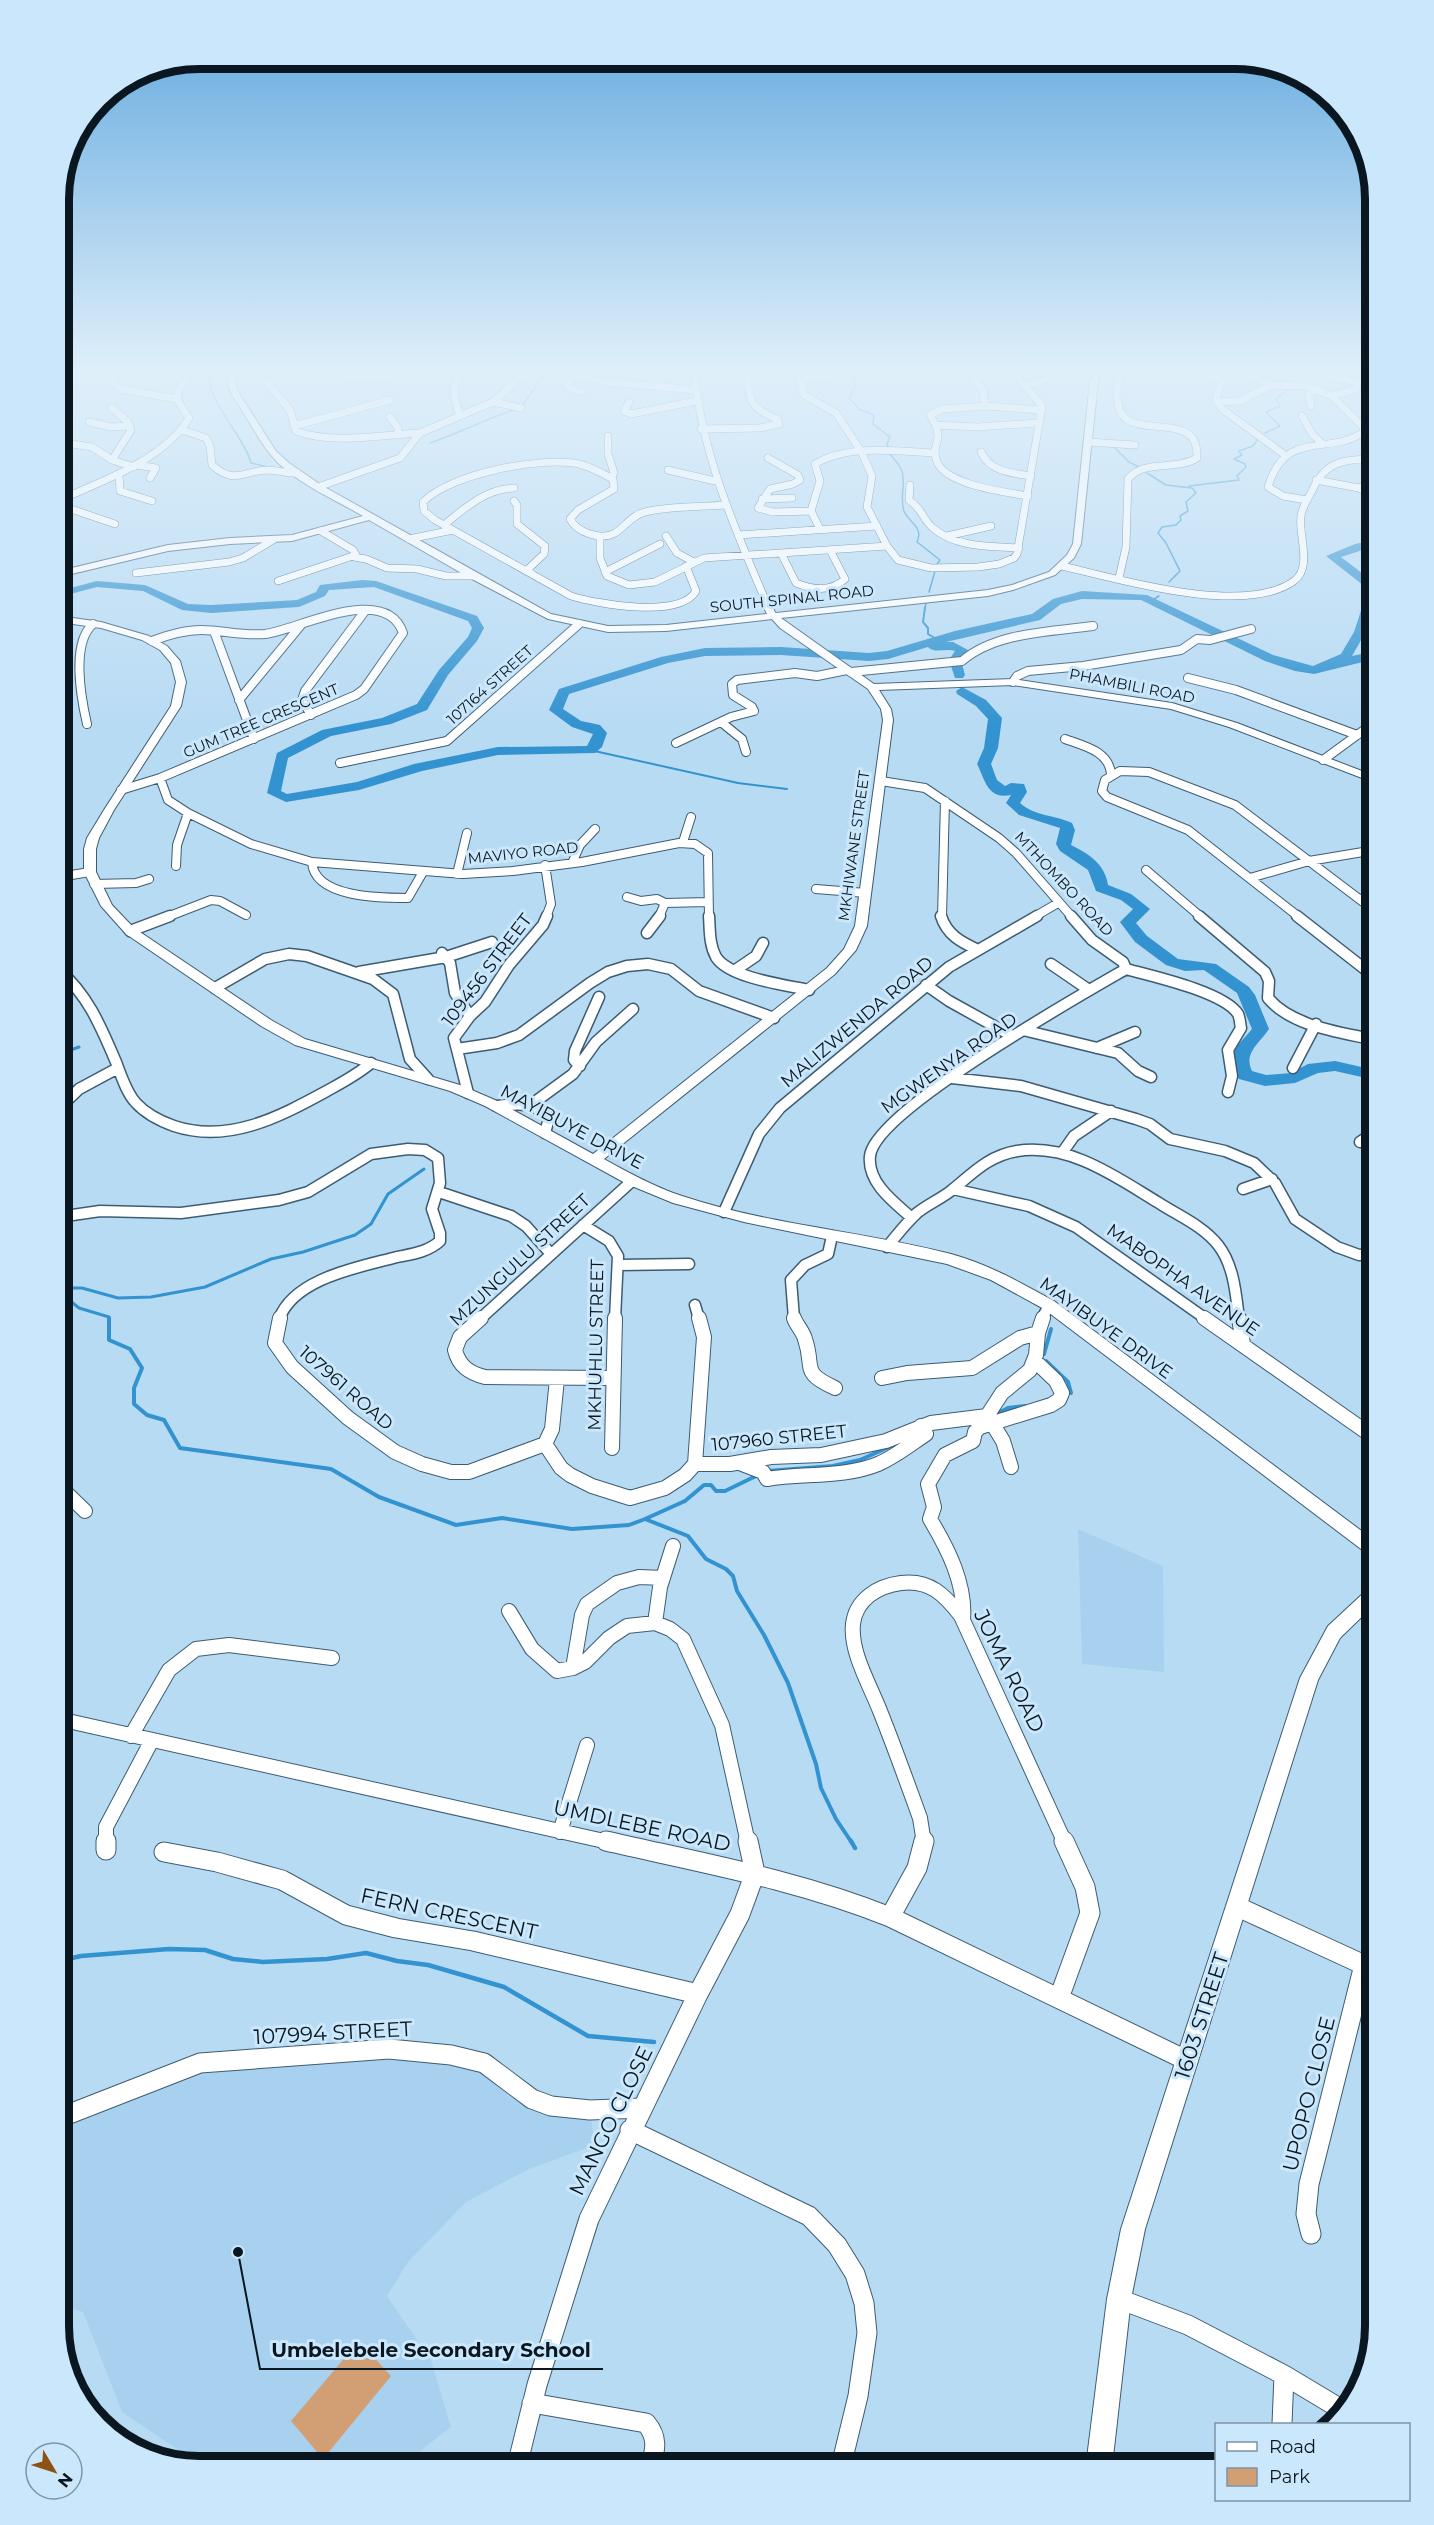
<svg xmlns="http://www.w3.org/2000/svg" width="1434" height="2525" font-family="Montserrat,sans-serif">
  <style>
    .built { fill: #a8d1f0 }
    .green { fill: #d29e74 }
    .lines { fill: none; stroke-linecap: round; stroke-linejoin: round }
    .stream-far4 { stroke: #3393d0; stroke-width: 1.5 }
    .stream-far3 { stroke: #3393d0; stroke-width: 2 }
    .stream-far2 { stroke: #3393d0; stroke-width: 3 }
    .stream-far1 { stroke: #3393d0; stroke-width: 4 }
    .stream { stroke: #3393d0; stroke-width: 4.5 }
    .river { fill: #3393d0; fill-rule: evenodd }
    .minor-far4-casing { stroke: #3d5c72; stroke-width: 8 }
    .minor-far3-casing { stroke: #3d5c72; stroke-width: 10 }
    .minor-far2-casing { stroke: #3d5c72; stroke-width: 13 }
    .minor-far1-casing { stroke: #3d5c72; stroke-width: 16 }
    .minor-casing { stroke: #3d5c72; stroke-width: 21 }
    .tertiary-casing { stroke: #3d5c72; stroke-width: 2 }
    .minor-far4 { stroke: #fff; stroke-width: 7 }
    .minor-far3 { stroke: #fff; stroke-width: 8 }
    .minor-far2 { stroke: #fff; stroke-width: 10 }
    .minor-far1 { stroke: #fff; stroke-width: 14 }
    .minor { stroke: #fff; stroke-width: 19 }
    .tertiary { fill: #fff; fill-rule: evenodd }
    .labels { text-anchor: middle; stroke-width: 6; stroke-linejoin: round; paint-order: stroke }
    .far-street-label { font-size: 15px; fill: #0a1720; stroke: #cbe7fc }
    .street-label { font-size: 18px; fill: #0a1720; stroke: #cbe7fc }
    .near-street-label { font-size: 21px; fill: #0a1720; stroke: #cbe7fc }
    .rim { fill: none; stroke: #0a1720; stroke-width: 8 }
    .leader { fill: none; stroke: #0a1720; stroke-width: 2 }
    .callout-dot { fill: #0a1720; stroke: #cbe7fc; stroke-width: 2 }
    .callout-label { font-size: 20px; text-anchor: middle; font-weight: bold; fill: #0a1720; stroke: #cbe7fc; stroke-width: 6; stroke-linejoin: round; paint-order: stroke }
  </style>
  <rect width="100%" height="100%" fill="#b8dbf4"/>
  <path class="built" d="M1078,1529L1163,1566L1164,1672L1082,1664Z
    M348,2056L471,2063L533,2107L590,2112L595,2145L529,2169L466,2202L408,2262L387,2296L431,2360L451,2427L424,2448L407,2466H202L122,2412L83,2312L59,2304V2126L198,2070Z"/>
  <path class="green" d="M359,2341L391,2376L323,2459L291,2421Z"/>
  <g class="lines">
    <path class="stream-far4" d="M212,371C199,393 246,438 251,463L269,467
      M1264,371L1278,382
      M860,374L854,381L855,387L849,398L859,409L874,415L873,424L890,437L887,444L889,450
      M522,406L547,371
      M1265,433L1280,426L1266,412L1280,406L1276,399L1290,388
      M430,443C460,433 487,418 517,409
      M1114,447L1129,462L1139,467
      M890,454C894,459 899,464 901,469C907,480 899,498 904,511C909,523 924,527 917,542L940,560L937,564
      M1147,473L1166,485L1192,488L1196,493L1186,502L1188,511L1180,516L1181,520L1176,525L1162,527L1158,533L1166,543L1180,571L1169,582
      M1189,486L1239,480L1237,476L1246,467L1245,464L1234,459L1242,455L1239,451L1253,446L1257,440
      M929,592L935,571
      M1151,601L1159,596
      M925,609L926,603"/>
    <path class="stream-far3" d="M925,607L923,622L928,628V634L938,640
      M590,750L738,783L787,789"/>
    <path class="stream-far2" d="M59,1054L79,1047
      M59,1288H82L118,1298L151,1297L205,1287L271,1259L303,1252L355,1235L371,1224L388,1194L424,1169
      M59,1296L68,1299L79,1308L109,1317V1319"/>
    <path class="stream-far1" d="M109,1318V1340L130,1349L142,1368L134,1388V1404L147,1415L164,1420L180,1448L331,1469L379,1497L456,1525L502,1518L572,1529L629,1525L645,1519L688,1536L706,1559L726,1569L733,1576L737,1591L764,1635L788,1683L816,1764L821,1788L836,1819L852,1843
      M1044,1354L1051,1329
      M1046,1361L1068,1382L1071,1393
      M996,1414L1008,1408L1025,1406
      M767,1471L833,1466L860,1460L891,1446
      M645,1519L685,1501L704,1485H711L716,1491H725L756,1476"/>
    <path class="stream" d="M851,1841L855,1848
      M59,1961L81,1956L169,1949L205,1950L233,1959L263,1962L327,1959L366,1953L397,1961L428,1965L504,1987L588,2036L654,2042"/>
    <path class="river" d="M1375,540V546L1341,557L1375,583C1375,615 1368,629 1352,656L1375,651V659L1314,674L1295,671L1265,661L1141,600L1082,599L1061,604L1040,620L946,642H953L968,650L961,660L965,675L963,678H955L949,660L955,651C946,648 934,654 928,647L888,659L869,661L781,655L705,656L668,663L569,694L563,709L581,721L600,725L607,733L602,747L595,753L498,755L422,771L359,790L286,802L267,793L277,753L322,730L382,718L417,704L439,670L468,637L472,628L468,621L374,587L329,590L325,596L299,607L211,613L182,610L143,591L97,587L59,597V591L97,581L145,585L188,604L211,605L297,600L316,592L320,585L362,580L376,581L477,616L484,628L477,641L448,675L427,710L391,724L331,736L288,758L281,791L287,794L357,782L414,764L498,747L587,746L593,734L572,727L549,710L559,689L661,657L705,648L781,647L869,653L887,651L955,631L1032,614L1053,599L1082,591L1147,595L1273,655L1313,666L1341,654L1354,632L1368,589L1326,556L1355,544Z
      M962,687L986,700L1002,718L998,748L991,764L997,780L1005,786L1011,783L1024,784L1027,792L1020,803C1034,816 1055,815 1072,823L1075,830L1071,845C1089,854 1105,864 1108,885L1131,894L1150,909L1136,923L1147,936L1178,959L1216,964L1249,987L1255,995L1269,1029C1260,1043 1243,1053 1252,1071L1266,1075L1291,1073L1308,1064L1335,1061L1375,1070V1080L1335,1071L1318,1073L1295,1083L1265,1086L1239,1079C1223,1055 1237,1047 1252,1029L1237,993L1204,970L1185,971L1166,965L1135,942L1120,922L1133,909L1121,900L1096,891L1088,870L1060,851L1056,844L1060,828L1019,815L1006,803L1011,795C987,800 985,779 977,764L984,748L988,719L976,706L957,694L956,691Z"/>
    <defs>
      <path id="minor-far4" d="M101,371L112,374L127,371
        M328,371C353,381 379,380 405,371
        M555,371L607,382L696,390
        M694,371C703,458 735,529 769,609
        M797,371L804,395L836,413L862,453L872,476L867,507L887,546L898,560L931,568L978,567L999,564L1014,558L1017,554L1042,406L1013,371
        M969,371L983,390L985,406L942,409L930,415C947,442 931,440 936,459C942,485 1006,492 1028,496
        M1197,371L1222,380L1216,398L1222,409L1285,455
        M1243,371L1272,385
        M1305,371L1356,382L1357,389L1332,396
        M112,374L114,383L121,389L176,399
        M573,376L568,384L569,388L581,392
        M799,380L863,371
        M266,381L290,410L296,431C333,445 381,435 420,433
        M1025,386L1044,380L1050,371
        M493,402L521,408
        M629,402L624,411L631,414L697,401
        M1216,402L1239,401L1272,385L1305,386L1332,396L1364,428L1365,431C1330,457 1286,427 1268,487L1283,496L1307,500
        M985,406L1042,410
        M1311,406L1309,395L1316,389
        M112,408L127,421L131,430L112,460
        M460,416C454,399 450,385 463,371
        M1302,416L1313,435L1323,444
        M390,417L398,428V434
        M89,422L111,427L130,426
        M936,425L977,427L1037,423
        M294,426L390,400
        M701,429L760,428L779,424L778,420C754,408 750,406 747,379L757,372L768,371
        M182,430L206,438L210,446L212,465C234,485 243,471 267,470C278,470 287,474 297,473
        M608,436V454L614,473L611,478
        M59,442L92,447L112,460L134,467
        M1088,442L1135,445
        M981,452C990,472 1012,473 1031,476
        M768,458L798,475L800,480L793,484L770,489L758,508L773,512L811,511
        M136,465L156,468L150,478
        M668,470L715,481
        M119,475L120,491L152,501
        M1316,480L1359,488L1375,497
        M910,485L909,500C923,509 922,519 933,528C956,548 991,546 1019,548
        M318,487L400,458L420,433L493,402L523,375L535,371
        M1359,488L1375,482
        M762,499L792,498
        M59,500C101,482 165,459 189,418C171,392 175,395 193,371
        M514,501L517,505V524L545,546L544,554L527,570
        M59,505L115,524
        M444,525C465,508 485,489 514,488
        M820,529L811,511L820,481L815,464C848,444 897,451 934,453
        M738,535L877,526
        M600,536V558L607,576L629,585L655,582L704,558L887,546
        M666,536L677,553L694,562
        M947,536L991,526
        M409,539L453,530
        M781,553L796,583C813,590 831,592 845,579L830,550
        M354,557L366,559L387,568L417,569L446,576H473
        M686,566L696,591C680,619 597,604 571,596L435,520L424,511L423,502C450,474 541,456 579,464C591,467 602,473 613,479L614,489L578,510L570,519C577,532 600,541 615,533C626,526 632,515 645,512C669,506 700,507 725,505
        M1062,566C1118,579 1244,617 1294,581C1313,567 1298,535 1301,516C1302,507 1308,499 1312,491C1325,461 1344,459 1375,459
        M605,572L660,544
        M136,573L229,562L243,558L273,540
        M1119,578L1126,547L1128,479C1144,459 1176,471 1197,458C1200,404 1123,447 1118,403C1116,392 1118,380 1123,371
        M278,581L356,555L353,550L321,531"/>
      <path id="minor-far3" d="M768,607L771,613
        M214,631L254,739
        M851,672L962,661C996,632 1050,632 1093,626
        M1188,678L1236,690L1357,735
        M1013,682L1017,676L1028,671L1083,666L1181,650L1197,639L1210,640L1251,629
        M239,700L301,625
        M311,715L302,700L305,691L365,611
        M721,722L742,739L746,752
        M87,724C81,698 71,643 93,624
        M1065,739C1084,746 1109,751 1111,774
        M676,743L731,717L754,711L752,707L733,695L732,684L737,680L795,673L817,676L847,670
        M1323,760L1375,722
        M340,763L447,741L579,624
        M160,778L168,800L188,813L251,844L312,862L463,874L513,871L582,862L679,843L695,844L708,853L709,917
        M881,781L925,788L999,838L1016,853L1072,917
        M121,790L160,778L356,695L364,689L403,633C386,582 297,630 265,634C243,636 222,630 201,630C184,630 168,635 152,641
        M683,842L691,817
        M312,862C314,898 381,898 408,898L423,872
        M572,863L580,845L595,829
        M545,865L551,904L546,917
        M176,866L177,845L188,813
        M1146,870L1201,917
        M457,874L467,833
        M59,877L90,872
        M1250,878L1309,861L1375,850
        M94,884L136,883L149,879
        M816,889L866,893
        M627,897L641,901L657,899L665,903L708,902
        M1360,899L1375,897
        M167,917L211,900L220,901L246,915
        M659,917L665,903
        M942,917L945,801
        M1034,917L1058,903
        M1299,917L1188,830L1107,797L1102,791L1105,780L1120,771L1149,772L1235,805L1375,911"/>
      <path id="minor-far2" d="M709,916C710,930 709,944 716,957C729,978 786,985 809,990
        M941,916C947,935 961,942 978,950
        M1071,916L1092,940L1123,962L1126,969
        M1199,916L1265,972L1269,981L1268,998C1292,1027 1341,1032 1375,1040
        M1297,916L1375,977
        M130,931L170,916
        M647,933L660,916
        M442,953L450,963L455,993L470,1016
        M1051,964L1089,990
        M1126,969C1152,976 1224,992 1238,1014C1240,1018 1240,1024 1241,1028L1228,1050L1232,1076L1228,1092
        M59,970C88,995 101,1027 116,1062C121,1075 126,1092 136,1103C146,1114 160,1121 174,1126C228,1144 279,1117 325,1092C341,1083 357,1075 371,1063
        M734,971L756,956L763,943
        M359,972L446,957L492,942
        M926,985L949,1001L1012,1036
        M215,988L265,959L289,954L307,956L373,979L393,994L410,1059L428,1079
        M1023,1030L1118,1053L1138,1071L1151,1077
        M1097,1048L1135,1032
        M457,1049L497,1043L519,1035L590,983L608,972L627,966L648,964L671,969L699,991L774,1018
        M580,1066L574,1060L575,1051L599,997
        M1293,1068L1316,1024
        M952,1078L1021,1086L1136,1119L1150,1124L1170,1139L1225,1151L1254,1163L1275,1183L1295,1219L1337,1247L1359,1255L1375,1254
        M468,1093L454,1038L470,1016L485,1002L509,965L543,925L547,916
        M532,1104L573,1074L596,1042L633,1009
        M496,1106C516,1104 535,1101 549,1118L545,1133
        M59,1108L79,1089L118,1068
        M1360,1142L1375,1132
        M1062,1153L1074,1136L1111,1111
        M953,1189L1029,1206L1076,1227L1206,1319
        M1243,1189L1272,1179
        M439,1192L511,1216L526,1226L551,1254
        M724,1212L759,1134L780,1108L949,967L1037,916
        M59,1217L100,1211L181,1213L279,1200L308,1192L371,1154L408,1149L425,1150L438,1158L440,1183L432,1209L440,1233V1241C428,1252 412,1254 397,1257C360,1267 294,1278 279,1319
        M912,1218C895,1203 867,1183 870,1156C875,1111 1081,995 1126,969
        M583,1225L609,1241L618,1256L615,1319
        M887,1247C897,1235 906,1223 917,1213C928,1204 941,1199 952,1190C973,1173 988,1156 1017,1151C1070,1143 1116,1177 1159,1203C1179,1216 1203,1226 1218,1245C1234,1265 1236,1295 1239,1319
        M618,1265L689,1264
        M695,1305L699,1319
        M480,1319L632,1181
        M794,1319L791,1280L805,1265L828,1254L832,1236
        M1042,1319L1049,1305"/>
      <path id="minor-far1" d="M280,1318L275,1343L292,1367L348,1418L395,1452L422,1464L451,1472H469L545,1444
        M481,1318L460,1337L455,1350C459,1366 469,1373 485,1377L612,1378
        M794,1318C796,1325 803,1331 805,1339C815,1369 800,1372 835,1388
        M1204,1318L1375,1438
        M1239,1318L1243,1344
        M882,1378L907,1373L972,1368L1020,1338L1038,1333L1043,1318
        M557,1379L552,1429L545,1444L561,1468L570,1475L592,1486L630,1498L665,1488L685,1475L695,1464H730L771,1457L821,1455L886,1441L931,1423L987,1416L1002,1393L1030,1370L1036,1355L1038,1333
        M989,1418L1003,1441L1011,1467
        M612,1448L615,1318
        M695,1464L704,1337L699,1318
        M742,1464L763,1472L767,1479C803,1473 844,1478 878,1464C895,1457 911,1444 926,1434L921,1426
        M59,1486L85,1511
        M509,1611L532,1649L557,1671L573,1668L585,1662L609,1638L627,1626L655,1623L670,1629L683,1639L722,1725L748,1843
        M963,1620C966,1584 948,1549 930,1519L934,1507L928,1484L945,1455L973,1441L975,1432L980,1427L1051,1405L1059,1400L1062,1393L1056,1381L1034,1360
        M655,1623L660,1587L673,1546
        M573,1668L582,1615L587,1604L617,1583L639,1577L663,1578
        M59,1719L613,1843
        M131,1736L169,1670L196,1649L229,1645L332,1658
        M560,1832L587,1745
        M106,1843V1827L152,1740
        M924,1843L920,1818C907,1782 894,1746 880,1711C870,1685 850,1652 853,1624C856,1599 878,1586 901,1583C929,1579 945,1595 961,1616L1065,1843"/>
      <path id="minor" d="M106,1841V1850
        M606,1841C702,1863 798,1880 890,1917L1188,2061
        M164,1852L217,1862L282,1880L346,1915L396,1928L473,1941L698,1994
        M1238,1907L1375,1970
        M890,1917L917,1868L924,1841
        M1059,1998L1090,1913L1085,1887L1064,1841
        M59,2118L200,2063L389,2049L451,2055L484,2063L532,2099L551,2106L590,2110L641,2108
        M630,2130L809,2216L837,2245L855,2274L864,2303L867,2333L858,2396L841,2466
        M1311,2234L1306,2214L1309,2184L1364,1965
        M1119,2299L1188,2325L1284,2375L1344,2411
        M532,2403L646,2423C658,2437 656,2450 650,2466
        M1282,2424L1284,2375
        M517,2466L537,2385L589,2219L698,1994L740,1914L755,1873L748,1841"/>
      <path id="tertiary" d="M228,371H235L236,385L240,395L276,451L289,463L321,485L551,614L608,626L666,625L767,614L768,611L771,610L776,613L988,590L1012,585L1049,572L1067,555L1073,544L1090,381L1094,371H1101L1098,381L1081,544L1074,558L1055,575L1013,590L988,596L781,618L874,684L1013,679L1172,703L1237,723L1375,776V783L1229,727L1171,709L1013,685L879,690L891,709L893,720L867,926L856,950L835,974L604,1159C629,1173 655,1187 682,1196C769,1225 862,1231 951,1254C988,1264 1021,1283 1054,1301L1375,1541V1557L1369,1555L1044,1309L991,1280L947,1264L744,1222L673,1203L627,1184L485,1106L450,1091L295,1045L261,1026L126,934L101,906L84,872V849L87,838L104,810L171,706L176,682L171,663L160,650L142,640L101,628L59,622V616L101,622L149,636L167,646L180,661L186,682L181,706L114,810L99,838L96,849V872L112,905L134,928L271,1020L305,1039L460,1085L495,1100L593,1154L827,968L844,949L855,926L883,720L881,709L868,689L780,628L772,619L666,631L608,632L548,619L470,578L369,520L292,541L230,544L168,551L59,577V571L168,545L230,538L292,535L363,516C332,498 293,482 270,454C256,436 245,414 232,395L228,385Z
        M1375,1585V1604L1340,1638L1318,1680L1145,2229L1131,2299L1112,2466H1086L1107,2299L1121,2229L1300,1678L1328,1626L1369,1588Z"/>
    </defs>
    <use href="#minor-far4" class="minor-far4-casing"/>
    <use href="#minor-far3" class="minor-far3-casing"/>
    <use href="#minor-far2" class="minor-far2-casing"/>
    <use href="#minor-far1" class="minor-far1-casing"/>
    <use href="#minor" class="minor-casing"/>
    <use href="#tertiary" class="tertiary-casing"/>
    <use href="#minor-far4" class="minor-far4"/>
    <use href="#minor-far3" class="minor-far3"/>
    <use href="#minor-far2" class="minor-far2"/>
    <use href="#minor-far1" class="minor-far1"/>
    <use href="#minor" class="minor"/>
    <use href="#tertiary" class="tertiary"/>
  </g>
  <linearGradient id="sky" x2="0" y2="1"><stop stop-color="#5fa7de"/><stop offset="0.51" stop-color="#dfeffa"/><stop offset="1" stop-color="#dfeffa" stop-opacity="0"/></linearGradient>
  <rect width="1434" height="725" fill="url(#sky)"/>
  <g class="labels">
    <g class="far-street-label">
      <text transform="translate(792 599) rotate(-6)" y="5">SOUTH SPINAL ROAD</text>
      <text transform="translate(490 685) rotate(-42)" y="5">107164 STREET</text>
      <text transform="translate(1132 686) rotate(11)" y="5">PHAMBILI ROAD</text>
      <text transform="translate(261 721) rotate(-23)" y="5">GUM TREE CRESCENT</text>
      <text transform="translate(854 846) rotate(-82)" y="5">MKHIWANE STREET</text>
      <text transform="translate(523 853) rotate(-6)" y="5">MAVIYO ROAD</text>
      <text transform="translate(1064 884) rotate(47)" y="5">MTHOMBO ROAD</text>
    </g>
    <g class="street-label">
      <text transform="translate(487 970) rotate(-53)" y="6">109456 STREET</text>
      <text transform="translate(857 1022) rotate(-40)" y="6">MALIZWENDA ROAD</text>
      <text transform="translate(949 1063) rotate(-35)" y="6">MGWENYA ROAD</text>
      <text transform="translate(572 1127) rotate(28)" y="6">MAYIBUYE DRIVE</text>
      <text transform="translate(520 1260) rotate(-43)" y="6">MZUNGULU STREET</text>
      <text transform="translate(1183 1280) rotate(35)" y="6">MABOPHA AVENUE</text>
      <text transform="translate(1106 1328) rotate(36)" y="6">MAYIBUYE DRIVE</text>
      <text transform="translate(596 1345) rotate(-89)" y="6">MKHUHLU STREET</text>
      <text transform="translate(346 1388) rotate(41)" y="6">107961 ROAD</text>
      <text transform="translate(779 1438) rotate(-6)" y="6">107960 STREET</text>
    </g>
    <g class="near-street-label">
      <text transform="translate(1009 1671) rotate(64)" y="7">JOMA ROAD</text>
      <text transform="translate(642 1826) rotate(12)" y="7">UMDLEBE ROAD</text>
      <text transform="translate(449 1914) rotate(12)" y="7">FERN CRESCENT</text>
      <text transform="translate(1202 2016) rotate(-72)" y="7">1603 STREET</text>
      <text transform="translate(333 2033) rotate(-3)" y="7">107994 STREET</text>
      <text transform="translate(1309 2094) rotate(-76)" y="7">UPOPO CLOSE</text>
      <text transform="translate(611 2121) rotate(-64)" y="7">MANGO CLOSE</text>
    </g>
  </g>
  <path d="M0 0H1434V2525H0ZM199 69H1235A130 130 0 0 1 1365 199V2326A130 130 0 0 1 1235 2456H199A130 130 0 0 1 69 2326V199A130 130 0 0 1 199 69Z" fill="#cbe7fc" fill-rule="evenodd"/>
  <path class="rim" d="M199 69H1235A130 130 0 0 1 1365 199V2326A130 130 0 0 1 1235 2456H199A130 130 0 0 1 69 2326V199A130 130 0 0 1 199 69Z"/>
  <path class="leader" d="M238 2252L260 2369H603"/>
  <circle class="callout-dot" cx="238" cy="2252" r="6"/>
  <g class="callout-label">
    <text x="431" y="2357">Umbelebele Secondary School</text>
  </g>
  <rect x="1215" y="2423" width="195" height="78" fill="#cbe7fc" stroke="#7e94a4" stroke-width="1.5"/>
  <rect x="1227" y="2442" width="30" height="9" fill="#ffffff" stroke="#7e94a4" stroke-width="1.5"/>
  <text x="1269" y="2453" font-size="18" fill="#0a1720">Road</text>
  <rect x="1227" y="2468" width="30" height="18" fill="#d29e74" stroke="#7e94a4" stroke-width="1.5"/>
  <text x="1269" y="2483" font-size="18" fill="#0a1720">Park</text>
  <g transform="translate(54 2471) rotate(129)"><circle r="28" fill="#cbe7fc" stroke="#7e94a4" stroke-width="1.5"/>
  <path d="M0-4.5L10 22L0 15L-10 22Z" fill="#8e5212"/>
  <text y="-9" font-size="16" font-weight="bold" text-anchor="middle" fill="#0a1720">N</text>
  </g>
</svg>
